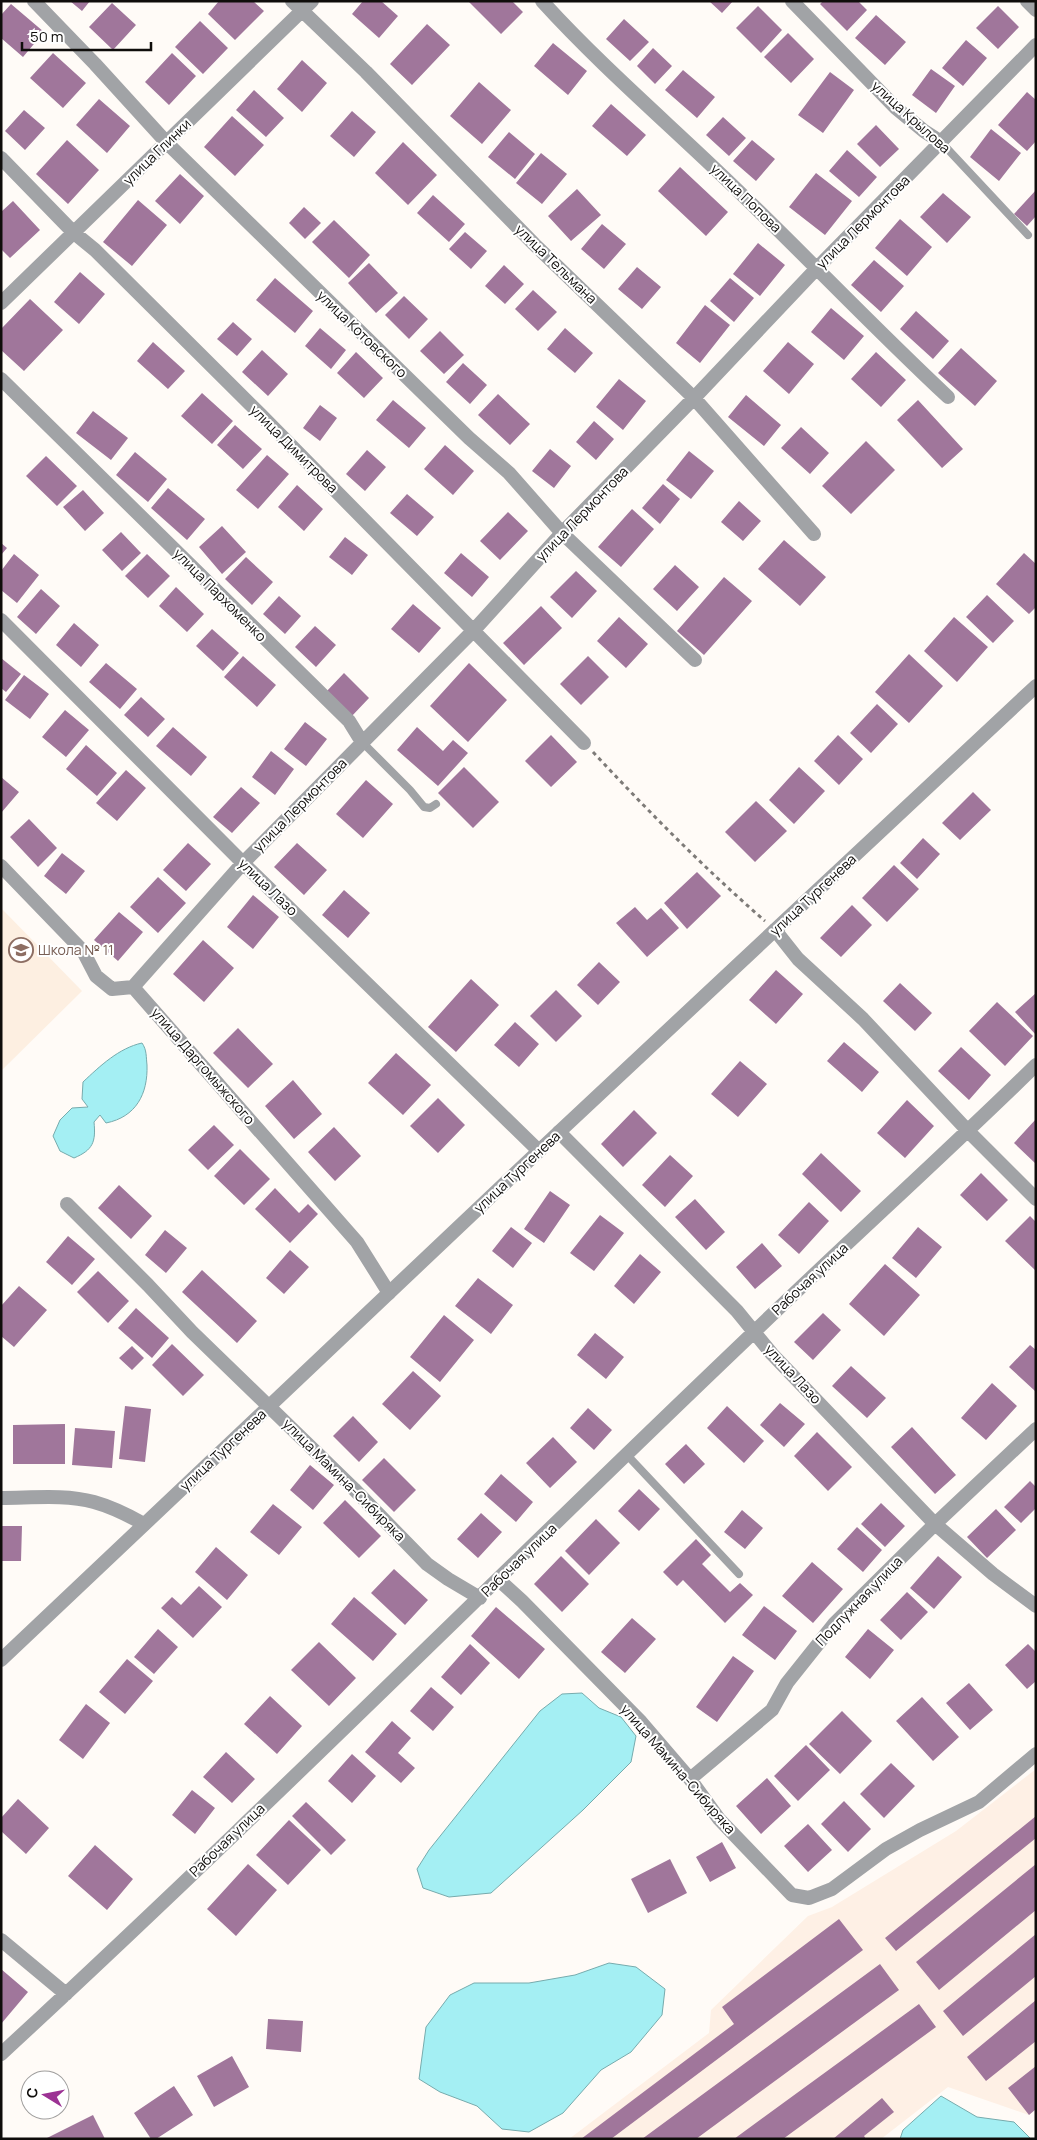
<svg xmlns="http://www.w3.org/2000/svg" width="1037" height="2140" font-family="Manrope,sans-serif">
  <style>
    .commercial { fill: #fdefe1 }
    .built { fill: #fef0e5 }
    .water { fill: #a4eff3; stroke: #77abad }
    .building { fill: #a0769b }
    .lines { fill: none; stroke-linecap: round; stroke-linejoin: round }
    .path { stroke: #7e7b78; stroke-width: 3; stroke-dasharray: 4 4; stroke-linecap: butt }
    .service { stroke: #a1a3a6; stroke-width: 8 }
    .minor { stroke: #a1a3a6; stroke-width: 14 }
    .tertiary { stroke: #a1a3a6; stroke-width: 14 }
    .labels { text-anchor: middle; stroke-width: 4; stroke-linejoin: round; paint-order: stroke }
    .street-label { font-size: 14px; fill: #0f0d0b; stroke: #fff }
    .education-label { font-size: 14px; fill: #785e54; stroke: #fff; text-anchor: start }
  </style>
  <rect width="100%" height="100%" fill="#fffbf7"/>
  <path class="commercial" d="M1,908L82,991L1,1071Z"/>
  <path class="built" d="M1036,1769V2109L1029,2115L948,2087L881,2139H569L709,2033L711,2010L808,1916L832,1907L956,1831Z"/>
  <path class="water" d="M142,1043C147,1050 146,1057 147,1065C148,1094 136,1117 106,1123L100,1115L94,1122C96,1142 93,1150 74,1158L60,1151L53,1136L60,1120L72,1108L88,1107L82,1099L83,1082C100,1066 119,1048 142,1043Z
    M582,1693L599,1708L621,1717L636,1736L631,1762L583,1810L491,1893L449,1897L423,1888L417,1869L429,1850L540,1711L562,1694Z
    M609,1963L636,1967L665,1989L662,2015L631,2052L601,2070L563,2113L529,2132L502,2129L477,2106L440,2092L419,2079L426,2027L450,1995L474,1983H529L575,1975Z
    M941,2096L977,2117L1014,2122L1031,2139H900L903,2130Z"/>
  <path class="building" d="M70,1H90L82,11Z
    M219,1H253L264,11L235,40L208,14Z
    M363,1H381L398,16L379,38L352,14Z
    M468,1H512L523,12L501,34Z
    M709,1H733L722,13Z
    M823,1H858L867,10L847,31L820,4Z
    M112,3L136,25L113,50L89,27Z
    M11,4L44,32L23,57L1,38V15Z
    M758,6L782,30L761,53L736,28Z
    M998,6L1019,27L998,49L976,28Z
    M876,15L906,42L885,65L855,38Z
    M624,19L649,42L630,61L606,39Z
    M200,21L228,48L203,74L175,47Z
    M427,24L450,45L412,85L390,64Z
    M788,33L814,59L791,83L764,57Z
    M966,40L987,58L963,86L942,68Z
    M553,43L587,71L568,95L534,66Z
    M653,48L672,66L655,84L637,66Z
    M53,53L86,83L63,108L30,78Z
    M172,53L196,76L169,105L145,82Z
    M302,60L327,83L302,112L277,89Z
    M931,69L955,86L936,113L912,95Z
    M683,70L715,97L697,118L665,90Z
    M830,72L854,90L823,133L798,115Z
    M479,82L511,110L482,144L450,116Z
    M254,90L284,118L266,137L236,110Z
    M1027,92L1036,100V141L1027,151L998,125Z
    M99,99L130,126L107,153L76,125Z
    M611,104L646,135L627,156L592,126Z
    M24,110L45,128L25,150L5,131Z
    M352,111L376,132L354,157L330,136Z
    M232,116L264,145L235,176L204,147Z
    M723,117L746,138L729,156L706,135Z
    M876,125L899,149L880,167L857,144Z
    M991,129L1021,153L999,181L970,157Z
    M509,132L535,154L515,179L488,157Z
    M67,140L99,170L68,204L36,174Z
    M752,140L775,159L756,181L733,161Z
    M403,142L437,175L408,205L375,173Z
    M847,150L877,177L859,197L829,171Z
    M541,153L567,174L542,204L516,183Z
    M680,167L728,212L706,236L658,191Z
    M816,173L852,201L825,235L789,207Z
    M180,174L204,196L180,224L155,201Z
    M577,189L601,215L571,241L548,216Z
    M1036,190V216L1027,226L1014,214Z
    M943,193L971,217L947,243L920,217Z
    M433,195L465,224L449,242L417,213Z
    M138,200L167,225L132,266L103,242Z
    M13,201L40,230L10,258L1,249V212Z
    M304,207L321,223L305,239L289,223Z
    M900,219L932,247L907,276L875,248Z
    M334,220L370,255L349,278L312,242Z
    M602,224L626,244L604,269L581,249Z
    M465,232L487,251L471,269L449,249Z
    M758,243L785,265L760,296L733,274Z
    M874,260L904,286L881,312L851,285Z
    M369,263L398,293L376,313L348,283Z
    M504,265L524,284L505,304L485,286Z
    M637,267L661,287L642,309L618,289Z
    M80,272L105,294L79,324L54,302Z
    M275,278L313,311L295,333L256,300Z
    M730,278L754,298L734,322L710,301Z
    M533,290L557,312L538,331L515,309Z
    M404,296L428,319L409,339L385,315Z
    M30,299L63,330L24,371L1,350V329Z
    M705,305L730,325L700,363L676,343Z
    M831,308L864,336L844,360L811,332Z
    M916,311L949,341L933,359L900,329Z
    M233,322L252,339L237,356L217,339Z
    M320,328L346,350L331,369L305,346Z
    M565,328L593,353L575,373L547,349Z
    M440,331L464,355L444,374L420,351Z
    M153,342L185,371L168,389L137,361Z
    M788,342L814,364L789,394L763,371Z
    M961,348L997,381L975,406L938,373Z
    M262,350L288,374L268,396L242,372Z
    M356,352L383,378L364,398L337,373Z
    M876,352L906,380L881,407L851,379Z
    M463,363L487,385L470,404L446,382Z
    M619,379L646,401L623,430L596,407Z
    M202,393L233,421L212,444L181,416Z
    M498,394L530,424L510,445L478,415Z
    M746,395L781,425L764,446L728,417Z
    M393,400L426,428L409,448L376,420Z
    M918,400L963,449L942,468L897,420Z
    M320,405L337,418L320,441L303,428Z
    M93,411L128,438L111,460L76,433Z
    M594,421L614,439L596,460L576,442Z
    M235,425L262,449L243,469L217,445Z
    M801,427L829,453L810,474L781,448Z
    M866,441L895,470L851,514L822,486Z
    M445,445L474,471L453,495L424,469Z
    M550,449L571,466L554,488L532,471Z
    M367,450L386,467L365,491L346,474Z
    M689,451L714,471L691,499L666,480Z
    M135,452L167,479L148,502L116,475Z
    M267,455L289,474L258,509L236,490Z
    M46,456L77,486L57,506L26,476Z
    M663,484L680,499L660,524L642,508Z
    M297,485L323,509L304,531L278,507Z
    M168,488L205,519L187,540L151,508Z
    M83,490L104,513L85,531L63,507Z
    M407,494L434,517L417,536L390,513Z
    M739,501L761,521L743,541L721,522Z
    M632,509L654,529L621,567L598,547Z
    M508,512L528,531L500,560L480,541Z
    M222,526L246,552L222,574L199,547Z
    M121,532L141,553L122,571L102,550Z
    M345,537L368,555L352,575L329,557Z
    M784,540L826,577L800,606L758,569Z
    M1,543L7,548L1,555Z
    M461,553L489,577L472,597L444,573Z
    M1024,553L1036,564V607L1029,614L996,584Z
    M14,554L39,575L17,603L1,590V571Z
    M147,554L170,576L148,598L125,576Z
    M246,557L273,582L252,605L225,579Z
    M675,565L699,587L677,611L653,589Z
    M576,571L597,591L572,618L550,597Z
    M724,577L752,601L704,655L677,631Z
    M176,587L204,614L187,632L159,606Z
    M41,589L60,606L36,634L17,617Z
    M987,595L1014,621L993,643L966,617Z
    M279,596L301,616L285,634L263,614Z
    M413,604L441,628L419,653L391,629Z
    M541,606L562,628L524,665L503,643Z
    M619,617L648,644L626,668L597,641Z
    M954,617L988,647L957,682L924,651Z
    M74,623L99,645L81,667L56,645Z
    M315,626L336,645L316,667L295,647Z
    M212,629L239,653L223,671L196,646Z
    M909,654L943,686L909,723L875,692Z
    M243,656L276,685L257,707L224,677Z
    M588,656L609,677L581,705L560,684Z
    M1,658L21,674L6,692L1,688Z
    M106,663L137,689L120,709L89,682Z
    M469,663L507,700L468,742L430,706Z
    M344,673L369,698L351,717L326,692Z
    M24,675L49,694L30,719L5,700Z
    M141,697L165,719L148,737L124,715Z
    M877,704L898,724L871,753L850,733Z
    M65,710L89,730L66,757L42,737Z
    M305,722L327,739L306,766L284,749Z
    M173,727L207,757L191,776L156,746Z
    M417,727L443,751L453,740L468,753L438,786L397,750Z
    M551,735L577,762L551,787L525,761Z
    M838,735L863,759L839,785L814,761Z
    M86,745L117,773L97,796L66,769Z
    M271,751L294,769L275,795L252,777Z
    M464,767L499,802L473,828L438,793Z
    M799,767L825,791L794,824L769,800Z
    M126,770L146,788L117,821L96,803Z
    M1,777L19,792L1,813Z
    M366,780L393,804L363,838L336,814Z
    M241,787L260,803L232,833L213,817Z
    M973,792L991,810L960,840L942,823Z
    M756,801L787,831L755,862L725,832Z
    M29,819L57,848L38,867L10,837Z
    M923,838L940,854L917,879L900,863Z
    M188,843L211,864L186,891L163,870Z
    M297,843L327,870L304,895L274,867Z
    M62,853L85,871L66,894L44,876Z
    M894,865L919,889L887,922L862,898Z
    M697,872L721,896L687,929L664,903Z
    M158,877L186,903L158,933L130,907Z
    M344,890L370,913L348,938L322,915Z
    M253,895L279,917L253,949L227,927Z
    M852,905L872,925L841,957L820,938Z
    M635,907L647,920L661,908L679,928L647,957L616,923Z
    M119,912L143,932L118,961L94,940Z
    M203,940L234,968L204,1002L173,974Z
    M599,962L620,982L598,1005L577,985Z
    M776,970L803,994L776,1024L749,1000Z
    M471,979L499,1005L456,1052L428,1027Z
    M900,983L932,1013L915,1031L883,1001Z
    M556,990L582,1016L556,1042L530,1016Z
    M1036,993V1035L1015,1012Z
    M997,1002L1033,1036L1005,1066L969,1031Z
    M515,1022L539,1044L519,1067L494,1045Z
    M238,1028L273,1064L248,1088L213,1053Z
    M844,1042L879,1072L862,1092L827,1061Z
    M961,1047L991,1075L969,1100L938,1071Z
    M396,1053L431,1085L403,1115L368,1083Z
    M740,1061L767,1084L738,1117L711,1094Z
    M293,1080L322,1114L294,1139L265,1106Z
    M438,1098L465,1125L438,1153L410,1126Z
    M907,1100L934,1126L905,1158L877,1133Z
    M634,1110L657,1133L623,1167L601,1144Z
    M1036,1119V1164L1014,1143Z
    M214,1125L234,1145L208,1170L188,1150Z
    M334,1127L361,1156L335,1181L308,1152Z
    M240,1149L270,1179L244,1205L214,1176Z
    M821,1153L861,1191L841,1212L802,1174Z
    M670,1155L693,1176L665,1207L642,1185Z
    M981,1173L1008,1200L987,1221L960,1195Z
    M119,1185L152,1216L131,1239L98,1208Z
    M275,1188L299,1213L308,1204L318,1214L290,1243L255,1209Z
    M550,1191L570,1205L544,1243L524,1229Z
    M695,1199L725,1232L706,1250L675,1217Z
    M809,1202L829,1221L799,1254L778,1235Z
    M600,1215L624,1233L594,1271L570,1253Z
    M1030,1216L1036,1222V1271L1005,1241Z
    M511,1227L532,1243L513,1268L492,1251Z
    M918,1227L942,1247L916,1278L892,1258Z
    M165,1230L187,1248L166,1273L145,1255Z
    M68,1236L95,1259L72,1285L46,1262Z
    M762,1243L782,1266L755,1289L736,1267Z
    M290,1250L309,1267L284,1294L266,1278Z
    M640,1254L661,1272L634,1304L614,1286Z
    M885,1264L920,1295L884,1336L849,1304Z
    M202,1270L257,1321L237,1343L182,1292Z
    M98,1271L129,1301L108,1323L77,1292Z
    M478,1278L513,1305L491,1334L455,1306Z
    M19,1286L47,1310L14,1347L1,1336V1306Z
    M136,1308L169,1338L152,1358L118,1328Z
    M823,1313L841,1330L813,1360L794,1342Z
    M444,1315L474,1340L440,1382L410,1357Z
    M595,1333L624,1357L606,1379L577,1355Z
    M172,1344L204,1375L183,1396L152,1365Z
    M1030,1345L1036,1350L1035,1391L1009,1367Z
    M132,1346L144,1358L132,1370L119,1358Z
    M851,1366L886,1398L867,1418L832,1386Z
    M413,1371L441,1396L410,1430L382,1404Z
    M992,1383L1017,1406L986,1440L961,1418Z
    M780,1403L805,1424L784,1447L760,1425Z
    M125,1406L151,1409L145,1462L119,1459Z
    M727,1406L764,1441L744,1463L707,1428Z
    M588,1408L612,1430L594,1450L570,1428Z
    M353,1416L378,1442L359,1462L333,1436Z
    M65,1424V1464H13V1425Z
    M912,1427L956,1475L935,1494L891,1447Z
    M75,1428L115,1431L112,1468L72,1465Z
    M817,1432L852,1467L828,1491L794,1456Z
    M553,1437L577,1462L550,1488L526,1463Z
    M686,1444L705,1464L684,1484L665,1464Z
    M384,1458L416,1490L394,1512L362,1480Z
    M310,1465L334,1485L313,1510L290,1490Z
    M501,1474L533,1502L516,1522L484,1494Z
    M1030,1481L1036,1487V1508L1021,1523L1004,1507Z
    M639,1489L660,1509L639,1531L618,1511Z
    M345,1500L381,1536L359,1558L323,1523Z
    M881,1503L905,1526L885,1547L861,1524Z
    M273,1504L302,1527L279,1555L250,1532Z
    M996,1509L1016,1530L987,1558L967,1537Z
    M742,1510L763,1528L745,1549L724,1532Z
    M481,1513L502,1532L478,1558L457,1539Z
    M596,1519L620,1543L589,1575L565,1551Z
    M1,1526H22L21,1561H1Z
    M857,1527L882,1550L863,1572L837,1549Z
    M696,1539L711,1555L702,1564L730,1592L740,1583L753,1595L725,1623L683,1580L677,1586L663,1572Z
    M216,1547L248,1575L227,1600L195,1572Z
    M561,1556L589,1584L562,1612L534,1584Z
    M938,1556L962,1577L934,1609L910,1588Z
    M812,1562L843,1589L813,1623L782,1596Z
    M394,1569L428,1600L405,1625L371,1593Z
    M199,1586L222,1607L193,1638L161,1608L172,1597L181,1605Z
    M907,1592L928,1612L901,1640L880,1620Z
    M354,1597L397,1634L373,1661L331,1624Z
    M764,1606L797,1631L775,1660L742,1635Z
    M496,1607L545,1649L519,1679L471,1636Z
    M632,1618L656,1639L625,1673L601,1652Z
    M158,1629L178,1647L154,1674L134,1657Z
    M868,1629L894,1650L870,1679L845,1657Z
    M319,1642L356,1678L329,1706L291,1670Z
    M470,1644L490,1663L461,1695L441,1677Z
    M1028,1644L1036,1652V1681L1027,1689L1005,1665Z
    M733,1656L754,1671L717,1722L696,1707Z
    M127,1659L153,1681L125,1714L99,1692Z
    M969,1683L993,1710L970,1730L946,1703Z
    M431,1687L454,1707L433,1731L410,1711Z
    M270,1696L302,1726L277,1754L244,1724Z
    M922,1697L959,1737L933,1761L896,1721Z
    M86,1704L110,1723L83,1759L59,1740Z
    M842,1711L872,1741L840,1774L809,1744Z
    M392,1721L411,1738L398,1753L415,1768L401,1783L365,1752Z
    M806,1745L830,1770L798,1801L774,1776Z
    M226,1752L255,1779L232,1803L203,1777Z
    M352,1754L376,1776L352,1803L328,1781Z
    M891,1763L915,1786L884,1818L860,1794Z
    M767,1778L791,1806L761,1834L736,1806Z
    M192,1790L215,1808L195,1834L172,1815Z
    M18,1799L49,1828L26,1854L1,1831V1818Z
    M844,1801L871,1829L848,1852L821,1824Z
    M306,1802L346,1840L331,1855L292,1816Z
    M1036,1816V1838L896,1951L885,1938Z
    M289,1820L321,1850L288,1885L256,1855Z
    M808,1824L832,1850L808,1872L784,1846Z
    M722,1842L736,1868L710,1882L696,1857Z
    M95,1845L133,1879L107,1910L68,1876Z
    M670,1859L687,1893L648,1913L631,1879Z
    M248,1864L277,1890L236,1936L207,1909Z
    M1036,1864V1910L939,1990L916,1962Z
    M839,1919L863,1950L611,2139H581L734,2024L722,2007Z
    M1036,1934V1976L963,2036L943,2011Z
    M880,1964L899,1990L696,2139H642Z
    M1,1969L28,1992L1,2024Z
    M1036,2000V2041L986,2081L967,2057Z
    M919,2004L936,2027L783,2139H734Z
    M268,2019L303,2021L301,2052L266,2049Z
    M232,2056L249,2087L214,2107L197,2076Z
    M1036,2066V2109L1029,2115L1008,2088Z
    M174,2086L193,2115L156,2139H151L134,2113Z
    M882,2098L894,2112L864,2136L866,2139H833Z
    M93,2115L105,2139H45Z"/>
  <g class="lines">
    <path class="path" d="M593,752C648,811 704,868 765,921"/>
    <path class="service" d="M941,142L1028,235
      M362,742L410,790L424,807L430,808L436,804
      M627,1455L739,1574"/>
    <path class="minor" d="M34,1L95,64L167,143L469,438L509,473L562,533L695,660
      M292,1L366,72L534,244L694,398L814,534
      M542,1C601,66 669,124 732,185C805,255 874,328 948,397
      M792,1L896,108L924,131L941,142
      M1027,1L1036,10
      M1,158L73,232L95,250L260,414L584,743
      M1,303L312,1
      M1,379L349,721L362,742
      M1,620L243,863L539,1151
      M1,866L83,951L96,976L112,989L133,987L357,1242L389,1293
      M775,930L798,959L863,1019L968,1131L1036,1199
      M133,987L243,863L474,630L562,533L694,398L818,267L1036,45
      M559,1132L737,1311L772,1354L935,1524L993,1574L1036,1606
      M67,1204L148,1285L192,1332L354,1489L427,1564L448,1579L480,1598
      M1,1498C31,1498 65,1494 94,1502C112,1507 128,1515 144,1524
      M499,1580L522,1601L641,1722L690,1779L719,1819L792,1895L809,1898L832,1889L886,1849L920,1830L979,1802L1036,1754
      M690,1779L772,1710L787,1683L834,1624L935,1524L1036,1429
      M1,1940L66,1994
      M1,2054C257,1818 502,1572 754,1332C847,1242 943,1156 1036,1065"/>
    <path class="tertiary" d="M1,1660L559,1132L1036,686"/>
  </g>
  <defs>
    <symbol id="school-ring" viewBox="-11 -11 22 22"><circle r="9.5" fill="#fff" stroke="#8d6e63" stroke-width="1.5"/><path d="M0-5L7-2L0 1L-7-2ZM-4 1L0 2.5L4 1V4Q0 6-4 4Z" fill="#8d6e63"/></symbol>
  </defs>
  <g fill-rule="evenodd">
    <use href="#school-ring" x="7" y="936" width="28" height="28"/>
  </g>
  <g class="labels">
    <g class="street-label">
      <text transform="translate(911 117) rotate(42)" y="5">улица Крылова</text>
      <text transform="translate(157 152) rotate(-44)" y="5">улица Глинки</text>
      <text transform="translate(746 198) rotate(44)" y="5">улица Попова</text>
      <text transform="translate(863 222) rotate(-45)" y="5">улица Лермонтова</text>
      <text transform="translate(556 264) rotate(44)" y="5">улица Тельмана</text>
      <text transform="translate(362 334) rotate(44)" y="5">улица Котовского</text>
      <text transform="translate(294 449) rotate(45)" y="5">улица Димитрова</text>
      <text transform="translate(582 514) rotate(-46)" y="5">улица Лермонтова</text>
      <text transform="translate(220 595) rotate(45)" y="5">улица Пархоменко</text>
      <text transform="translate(300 805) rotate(-45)" y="5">улица Лермонтова</text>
      <text transform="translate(268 887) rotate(44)" y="5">улица Лазо</text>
      <text transform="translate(813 895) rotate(-43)" y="5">улица Тургенева</text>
      <text transform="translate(203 1066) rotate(49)" y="5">улица Даргомыжского</text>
      <text transform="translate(517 1172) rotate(-43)" y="5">улица Тургенева</text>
      <text transform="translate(810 1279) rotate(-43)" y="5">Рабочая улица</text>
      <text transform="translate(793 1374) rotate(47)" y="5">улица Лазо</text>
      <text transform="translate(223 1450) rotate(-43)" y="5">улица Тургенева</text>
      <text transform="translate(344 1480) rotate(45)" y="5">улица Мамина-Сибиряка</text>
      <text transform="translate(519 1560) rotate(-44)" y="5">Рабочая улица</text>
      <text transform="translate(859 1601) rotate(-46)" y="5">Подлужная улица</text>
      <text transform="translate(678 1769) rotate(49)" y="5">улица Мамина-Сибиряка</text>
      <text transform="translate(227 1840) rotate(-44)" y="5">Рабочая улица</text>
    </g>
    <g class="education-label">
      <text x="38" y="955">Школа № 11</text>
    </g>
  </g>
  <rect width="1037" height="2140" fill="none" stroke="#0f0d0b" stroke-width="5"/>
  <g transform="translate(45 2095) rotate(280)"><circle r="24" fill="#ffffff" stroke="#9f9e9d"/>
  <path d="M0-4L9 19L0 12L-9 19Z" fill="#9c3294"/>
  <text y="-8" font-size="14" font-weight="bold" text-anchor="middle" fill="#0f0d0b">С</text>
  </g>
  <path d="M22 42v8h129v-8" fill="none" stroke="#0f0d0b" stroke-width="2.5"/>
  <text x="30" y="42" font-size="15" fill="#0f0d0b" stroke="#ffffff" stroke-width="4" paint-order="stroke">50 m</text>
</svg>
